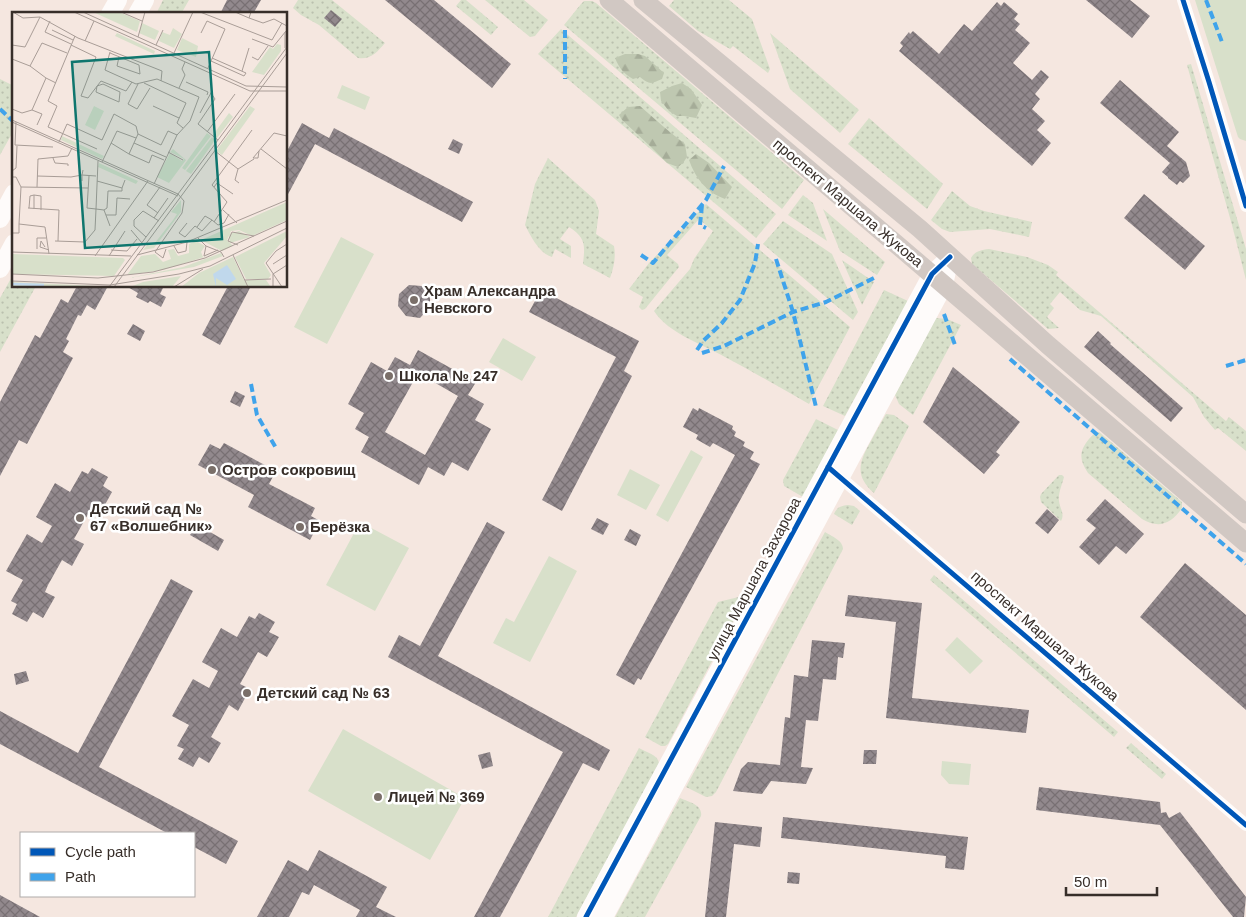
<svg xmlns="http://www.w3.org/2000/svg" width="1246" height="917" font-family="Arial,sans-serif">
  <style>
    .grass { fill: url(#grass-dots) }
    .forest { fill: url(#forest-firs) }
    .park { fill: #d8e0ca }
    .building { fill: url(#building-cross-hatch); fill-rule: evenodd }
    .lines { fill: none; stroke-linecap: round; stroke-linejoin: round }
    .street { stroke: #fefbfa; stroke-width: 12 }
    .secondary { stroke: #fefbfa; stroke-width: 18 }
    .primary { stroke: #d1c8c3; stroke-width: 19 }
    .quiet { stroke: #3fa3eb; stroke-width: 4; stroke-dasharray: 8 4; stroke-linecap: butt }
    .cycleway-casing { stroke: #fff; stroke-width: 8 }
    .cycleway { stroke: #0057b8; stroke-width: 5 }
    .poi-dot { fill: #7a6f69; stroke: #fff; stroke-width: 2 }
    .labels { text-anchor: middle; stroke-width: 5; stroke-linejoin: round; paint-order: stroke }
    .street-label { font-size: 15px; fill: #372e29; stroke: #fff }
    .poi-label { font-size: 15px; font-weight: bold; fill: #372e29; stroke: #fff; text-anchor: start }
    .inset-river { fill: none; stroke: #c0d8ec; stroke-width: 2.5 }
    .inset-road { fill: none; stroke: #a99d97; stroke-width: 1 }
    .view { fill: #0f766e; fill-opacity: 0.15; stroke: #0f766e; stroke-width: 2.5 }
    .inset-edge { fill: none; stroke: #372e29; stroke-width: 2.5 }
  </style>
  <defs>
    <pattern id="grass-dots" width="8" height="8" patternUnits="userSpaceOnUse" patternTransform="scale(1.25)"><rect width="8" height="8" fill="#d8e0ca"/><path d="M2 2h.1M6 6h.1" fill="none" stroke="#bac0ae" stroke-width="1.8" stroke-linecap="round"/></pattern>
    <pattern id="forest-firs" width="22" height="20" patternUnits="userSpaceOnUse" patternTransform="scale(1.25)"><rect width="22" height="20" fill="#bfc8b1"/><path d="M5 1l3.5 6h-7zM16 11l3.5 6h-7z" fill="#a5ac98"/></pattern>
    <pattern id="building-cross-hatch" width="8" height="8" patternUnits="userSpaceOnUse" patternTransform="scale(1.25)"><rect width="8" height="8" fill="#92898d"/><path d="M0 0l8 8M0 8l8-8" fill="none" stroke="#787073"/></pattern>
  </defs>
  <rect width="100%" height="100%" fill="#f5e7e0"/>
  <path class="grass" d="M163,0H189L181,14H156Z
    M298,0H332L385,43C377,52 371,60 358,58L319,25L301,15L293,8Z
    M461,0H466L498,27L491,35L456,6Z
    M485,0H524L548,20L535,36L530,37Z
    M674,0H729L752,19L770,69L768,73L733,46L730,49L698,31L669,6Z
    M584,1H592L596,3L804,180L782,209L564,25L581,4Z
    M561,29L776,214L756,238L538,54Z
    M770,33L859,110L840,133L790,89Z
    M1191,64L1246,249V280L1232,225L1187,65Z
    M0,79L14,86V130L0,155Z
    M869,118L943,184L927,209L848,144Z
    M548,158L595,200L599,211L596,234L614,246C616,257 614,267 610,278L583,264C585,245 586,238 569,227L560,239L571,246V258L555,249L552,257C539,253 531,237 525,225L535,184Z
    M952,191L970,206L984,211L1032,222L1029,237L990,229L950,232L942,229L931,220Z
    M803,195L813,203L827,241L788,215Z
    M706,204L850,327L809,404C781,388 753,372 725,357C702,344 668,333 654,311L690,269L694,259L713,231L699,219L667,255L678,264L679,267L645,309L642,310L639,307L643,297L629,289L649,263Z
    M823,209L885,262L877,275L840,251Z
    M783,221L832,254L858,312L853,320L763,244Z
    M989,249L1027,257L1048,265L1058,272L1056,275L1226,421L1229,417L1246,431V451L1218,428L1215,430L1204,417L1193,397L1101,316L1080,310L1060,292L1050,304L1054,308L1047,317L1059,328L1048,329L972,264L971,258C975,251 981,250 989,249Z
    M842,260L874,282L862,305Z
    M14,273V286H36L0,352V298Z
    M884,290L908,301L845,416L823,406Z
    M936,318L947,319L961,325L913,415L899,404L895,395Z
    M886,414L894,415L909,426L874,493C853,475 860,460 872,439C876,431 881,423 886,414Z
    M816,419L838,430L803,497L784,486L783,480Z
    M1099,432L1182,502V508C1171,524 1159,529 1142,519L1088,473C1079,460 1079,451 1089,439C1093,435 1094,433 1099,432Z
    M1059,475H1062L1064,477C1062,485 1058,493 1059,501C1060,509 1065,514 1061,521L1041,502L1040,497L1041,494Z
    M848,505L854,506L860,511L852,525L834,514C837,507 841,506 848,505Z
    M825,532C831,536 843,540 843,549L716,792L712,796L706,797L686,787Z
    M934,575L1118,732L1114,737L930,580Z
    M747,595L668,744L665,746H661L645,737L718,602Z
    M1131,743L1166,774L1162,779L1126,748Z
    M639,748C646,752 658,755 659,763L576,917H548Z
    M680,798C689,802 703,805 701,816L645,917H615Z"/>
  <path class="forest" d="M625,54H638L645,56L664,73L662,79C651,84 650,85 640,77L633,79C624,74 619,68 615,58Z
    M682,83L691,89L702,105L696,118L684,116H677L669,111L661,101L660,92L672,86Z
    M640,106C655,119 669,132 685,144L687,157L683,163L678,167L667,163L651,147L622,120L619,115L628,107Z
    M696,154L709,163L732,187L725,199C707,193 695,178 689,160Z"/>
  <path class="park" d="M1195,0H1246V141L1240,139L1238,137Z
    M342,85L370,97L365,110L337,98Z
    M341,237L374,254L327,344L294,327Z
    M503,338L536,357L522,381L489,362Z
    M691,450L703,457L668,522L656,515Z
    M630,469L660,485L646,510L617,495Z
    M360,522L409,548L375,611L326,585Z
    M549,556L577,571L530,662L493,643L506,618L514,622Z
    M957,637L983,661L970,674L945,650Z
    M343,729L465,798L430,860L308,791Z
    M942,761L971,764L969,785L949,784L941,775Z"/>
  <path class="building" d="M227,0H261L253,14H220Z
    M385,0H434L511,64L492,88Z
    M1086,0H1130L1150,16L1132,38Z
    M997,2L1001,6L1004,2L1018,14L1014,19L1020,24L1015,30L1030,43L1013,63L1032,80L1041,70L1049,77L1035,94L1040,99L1032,109L1045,121L1037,130L1051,143L1032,166L899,51L903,46L900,43L909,32L910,34L913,31L939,54L964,24L972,31Z
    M331,10L342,19L335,27L324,18Z
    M1120,80L1179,132L1167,146L1186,162L1190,176L1183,183L1180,181L1177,185L1168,178V177L1162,172L1170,163L1100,103Z
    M302,123L329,138L334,128L473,202L462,222L315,144L286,198V153Z
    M453,139L463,144L459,154L448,149Z
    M1144,194L1205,246L1185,270L1124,218Z
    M409,285L422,286L430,295V307L420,318L406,316L398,306L399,294Z
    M77,286H108L95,310L87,305L81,316L78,315L66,339L69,341L63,352L73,358L27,444L19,440L0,476V402L35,335L40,338L61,299L68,303Z
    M126,286H164L160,294L166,297L161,307L150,301L148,303L136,297L138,293Z
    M228,286H251L220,345L202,335Z
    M541,290L639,341L624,371L632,376L562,511L542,500L616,357L529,312Z
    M133,324L145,331L140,341L127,334Z
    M1098,331L1111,343L1110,344L1183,408L1171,422L1084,347Z
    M418,350L476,382L468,395L484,404L475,420L491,429L468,471L452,462L444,476L428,467L419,485L361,452L369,437L355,429L364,413L348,404L371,362L387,371L395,357L410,365ZM418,373L458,396L425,455L385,432Z
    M953,367L1020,422L996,452L1000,455L984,474L923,422Z
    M235,391L245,396L240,407L230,402Z
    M693,408L698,411L699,408L733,426L732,429L736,432L734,436L745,442L743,446L754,452L750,459L760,464L641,680L638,678L634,685L616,675L735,455L713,443L710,447L696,439L698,435L683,427Z
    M224,443L276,471L269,484L315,508L311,516L320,521L310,540L248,507L254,495L198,465L210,444L220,449Z
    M92,468L108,477L103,486L112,492L101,512L92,507L74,539L84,544L72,566L62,560L48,585L45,592L55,597L43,618L33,612L27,622L12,614L17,604L11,601L23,580L6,571L27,534L42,543L52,526L36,517L55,483L70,492L82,471L88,474Z
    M1105,499L1144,534L1126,554L1116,546L1099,565L1079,547L1096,528L1086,520Z
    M1047,509L1059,520L1048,534L1035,523Z
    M597,518L609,524L603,535L591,529Z
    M487,522L505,532L438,656L610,750L599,771L583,763L500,917H474L563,752L388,657L399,635L420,646Z
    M196,524L224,540L218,551L190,535Z
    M630,529L641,535L636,546L624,540Z
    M1185,563L1246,615V710L1140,617Z
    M171,579L193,591L99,767L238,841L226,864L194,847V833H167L0,744V711L78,753Z
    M848,595L922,603L912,698L1029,710L1026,733L886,718L896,622L845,616Z
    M259,613L275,622L269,632L279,637L267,657L258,652L240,684L250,689L238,711L229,705L215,730L211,737L221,743L209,763L199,757L193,767L178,759L184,749L177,746L189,725L172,716L193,679L209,688L218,671L202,662L221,628L237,637L249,616L255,619Z
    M812,640L845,643L843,658L838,657L836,680L823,679L818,721L806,720L801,767L813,768L806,784L771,781L762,794L733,791L741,769L748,762L780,765L785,717L790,718L794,675L808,677Z
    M26,671L29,681L16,685L14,674Z
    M864,750H877L876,764H863Z
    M490,752L493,766L482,769L478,755Z
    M1039,787L1160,802L1161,813L1166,812L1169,818L1180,812L1246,897L1244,917H1233L1160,825L1036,810Z
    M783,817L968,837L964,870L945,868L946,856L781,838Z
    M715,822L762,827L760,847L734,844L726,917H705Z
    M319,850L387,887L376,907L396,917H356L360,910L314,885L309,895L302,892L289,917H257L288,860L308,871Z
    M788,872L800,873L799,884L787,883Z
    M0,895L40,917H0Z"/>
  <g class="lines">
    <path class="street" d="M1183,0L1209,82L1246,206
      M834,472L1246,825"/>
    <path class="secondary" d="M110,14L118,0
      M137,14L145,0
      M0,219L14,193
      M0,269L14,243
      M586,917L932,274L950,257
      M604,917L944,285L947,271"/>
    <path class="primary" d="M609,0L895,243L1246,543
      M643,0L920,229L1048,345L1246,514"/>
    <path class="quiet" d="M1206,0L1222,42
      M565,30V79
      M0,109L14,122
      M702,205L700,225L706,228
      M641,255L653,263L706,200L724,166
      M776,259L793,312L816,407
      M944,314L955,345
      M697,350L703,341L722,323L740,300L755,263L758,244
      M702,353L724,346L793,312L826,302L874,278
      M1010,359L1246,564
      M1226,366L1246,360
      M251,384L257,415L276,448"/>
    <defs>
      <path id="cycleway" d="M1183,0L1209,82L1246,206
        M828,467L1246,825
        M586,917L932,274L950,257"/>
    </defs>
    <use href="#cycleway" class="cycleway-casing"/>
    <use href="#cycleway" class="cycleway"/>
  </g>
  <g class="poi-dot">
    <circle cx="414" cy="300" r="5"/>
    <circle cx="389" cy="376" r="5"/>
    <circle cx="212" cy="470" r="5"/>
    <circle cx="80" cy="518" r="5"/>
    <circle cx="300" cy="527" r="5"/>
    <circle cx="247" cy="693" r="5"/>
    <circle cx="378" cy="797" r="5"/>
  </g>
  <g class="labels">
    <g class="street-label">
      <text transform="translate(848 203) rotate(40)" y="5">проспект Маршала Жукова</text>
      <text transform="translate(754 579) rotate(-62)" y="5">улица Маршала Захарова</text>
      <text transform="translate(1045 636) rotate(41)" y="5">проспект Маршала Жукова</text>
    </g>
    <g class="poi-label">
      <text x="424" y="296">Храм Александра<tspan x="424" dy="17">Невского</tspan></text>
      <text x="399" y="381">Школа № 247</text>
      <text x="222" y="475">Остров сокровищ</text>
      <text x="90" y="514">Детский сад №<tspan x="90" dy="17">67 «Волшебник»</tspan></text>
      <text x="310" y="532">Берёзка</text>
      <text x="257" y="698">Детский сад № 63</text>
      <text x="388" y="802">Лицей № 369</text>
    </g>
  </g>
  <g transform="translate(12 12)">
    <rect width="275" height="275" fill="#f5e7e0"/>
    <path d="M81,0H107L128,9L125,20ZM130,11L147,19L143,28L127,21ZM161,16L170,22L162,36L147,29L150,20L158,23ZM105,21L143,39L142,42L103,24ZM170,26L186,34L184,45L165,38ZM265,32L269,33V39L252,63L240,60L258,35L261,37ZM238,94L243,97L210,143L204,139ZM217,101L221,105L205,126L201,123ZM195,121L199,124L173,158L170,156ZM50,124L92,144L90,147L49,128ZM200,125L203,128L179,162L174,159ZM161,137L174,148L157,171L145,165L158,141L170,149L172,147L158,140ZM87,151L126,169L124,172L86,155ZM169,188V200L142,236L131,238L137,231L142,232L161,208L165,202L159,200ZM227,219L238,225L218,231L217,222ZM209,241L211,244L182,255L117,266L171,255ZM169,264L160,275H118L131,270Z" fill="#d8e0ca"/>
    <path d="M82,94L92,99L83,118L73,113ZM275,190V208L240,224L227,218L219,219L215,228L221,234L210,239L189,228ZM275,219V224L252,251L259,263L256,267H234L223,245ZM184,229L193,234L189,240L191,245L208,240L151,258L115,263L129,244L143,242L151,250L159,247L156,238L162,237L166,244L177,241V232ZM0,242L111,246L113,248L102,264L0,262ZM221,245L232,268H254L259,275H169L187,261ZM0,270L86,274L0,275Z" fill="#d8e0ca"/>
    <path d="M215,253L224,267L215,273L204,266V275L201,262Z" fill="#c0d8ec"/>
    <path class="inset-river" d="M0,272L32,273"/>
    <path class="inset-road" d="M1,0L11,6L28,5L66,26L140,55L150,59L149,69M62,0L238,79H275M71,0L234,74L275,75M109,0L130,9M188,0L260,28L270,11M223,0L237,6L239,0M237,6L251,11L262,7L275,14M38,9L33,20L59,32M40,18L61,28M273,20V36M189,21L195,9L213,17L196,56M63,24L36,89L45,94L36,115L85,137M126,25L133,0M240,27L261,35L274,19M73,29L82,9M0,33L13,35L28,5M59,33L84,45L69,84L76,86L89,69L114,79L120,70M144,33L151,18M98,40L93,58L124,72L145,67L187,85L178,109L165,123L142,172M98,41L127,53L128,62L105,54L107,45M162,41L181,0M240,45L246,48L256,34M0,47L18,54L30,31L55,41M199,49L232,64L234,61L200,46M18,54L34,66M230,59L237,36M174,70L196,80L195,83M132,71L174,91L165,111L171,116M91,72L108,80L107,90L84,80L85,74ZM126,72L116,92L125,97L138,76M167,76L173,63L170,57L173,50M199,81L203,87L186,112L206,128M141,94L167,106M0,97L10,101L20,98M188,101L200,79M0,108L166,182L172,189L170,201L143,240L151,246L154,237M0,110L166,184M4,110L3,133L41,135M25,113L30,102L20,98L34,66L44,71M195,120L223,82M47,130L55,112L90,128L102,102L124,114L126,122M99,131L117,142M122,131L154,145M249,137L275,157M203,139L226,157L223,168L227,171M247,139L246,146H241L262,121L275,124M156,140L171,148M41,146L43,151L56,152V154M152,148L140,143L137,151L117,142L126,122L149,133L156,119L165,123M86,149L84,197L92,198L98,214M90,150L105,119L124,126M226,157L242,147M0,159L4,156L5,134M25,164L59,165L70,163L71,158M0,165H4L9,175L7,212L33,215L37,242M70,169V163L84,164M85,169L110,176L113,168M9,175L76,176M25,175L26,147L56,144L60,136M202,175L205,171L221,182M16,196L47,198L46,229M17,196L18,184L22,183M22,197V183L29,184V198M92,198L95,196L96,179H110V176M211,198L225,211M146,201L135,193L148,175M94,203H104L105,186L118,187M142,206L156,186M202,210L215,190L200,173L240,118M175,211L167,221L173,225L183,214L190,219L200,208L206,213L212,211L217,202M185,215L193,204L200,208M119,218L130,231M1,221H7V212M134,225L122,214V208L131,199L147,209M186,226L194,234L209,240L212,245M43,229L73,230L83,218L84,197L75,196L77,164M226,233L216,229L220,220L242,224M162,234L166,241L174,239L175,230M194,234L192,244L206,238M33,235L29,229L28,235L37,238M25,237V226H34M99,238L115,239L125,227M0,240L119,244M125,243L175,230L275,188M221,243L236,275M83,244L136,169M97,244L113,219M261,252L275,243M0,262L86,266L141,260L193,246L275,209M233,268L259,267M0,269L98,273L167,262L198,254L275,216M97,275L275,35M102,275L275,41M162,275L191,257M261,275V262L275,253M270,275L254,251L264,239L275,232"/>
    <path class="view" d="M197,40L210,227L73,236L60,50Z"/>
    <rect width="275" height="275" class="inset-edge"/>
  </g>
  <rect x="20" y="832" width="175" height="65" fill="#ffffff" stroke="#afaba9"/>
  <rect x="30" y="848" width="25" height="8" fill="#0057b8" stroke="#afaba9"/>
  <text x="65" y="857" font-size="15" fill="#372e29">Cycle path</text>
  <rect x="30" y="873" width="25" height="8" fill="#3fa3eb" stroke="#afaba9"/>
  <text x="65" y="882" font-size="15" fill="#372e29">Path</text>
  <path d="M1066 887v8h91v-8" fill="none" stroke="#372e29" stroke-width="2.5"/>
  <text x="1074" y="887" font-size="15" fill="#372e29" stroke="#ffffff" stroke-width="4" paint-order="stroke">50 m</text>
</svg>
